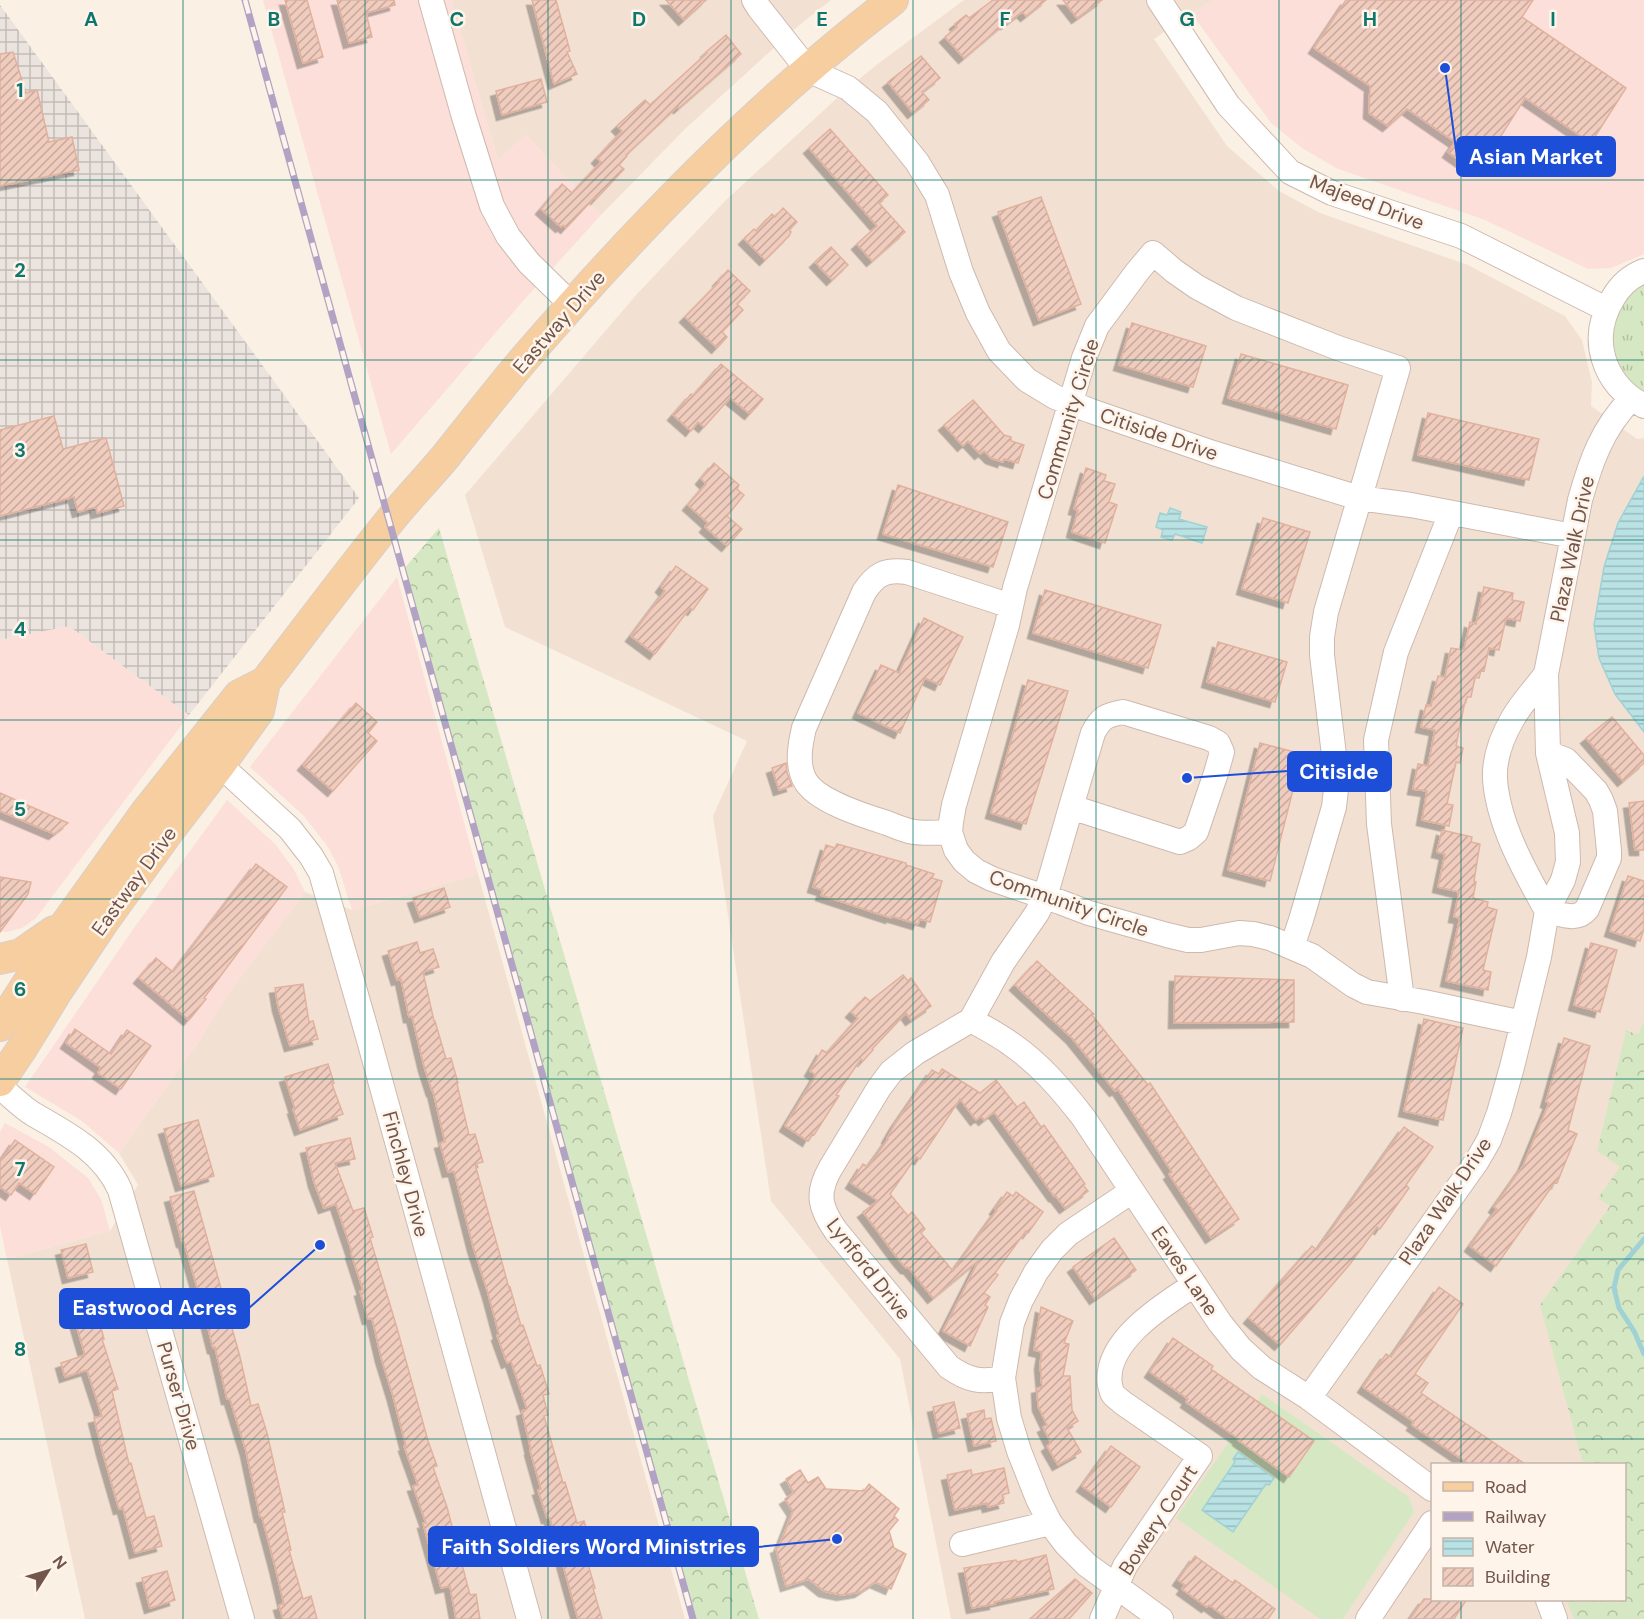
<svg xmlns="http://www.w3.org/2000/svg" width="1644" height="1619" font-family="'DM Sans',sans-serif">
  <style>
    .residential { fill: #f2e1d3; fill-rule: evenodd }
    .commercial { fill: #fbdfd8 }
    .industrial { fill: url(#industrial-grid) }
    .grass { fill: url(#grass-tufts) }
    .forest { fill: url(#forest-crowns) }
    .pitch { fill: #d6e8c3 }
    .water { fill: url(#water-rules); stroke: #a0d2d5; stroke-width: 1.5 }
    .lines { fill: none; stroke-linecap: round; stroke-linejoin: round }
    .stream { stroke: #a0d2d5; stroke-width: 5 }
    .building { fill: url(#building-hatch); stroke: #e1b19e; stroke-width: 1.5; filter: url(#shadow) }
    .minor-casing { stroke: #ceb9ae; stroke-width: 26 }
    .major-casing { stroke: #d8cfcd; stroke-width: 32 }
    .minor { stroke: #fff; stroke-width: 24 }
    .major { stroke: #f7ce9f; stroke-width: 30 }
    .rail-casing { stroke: #b2a3c4; stroke-width: 7 }
    .rail { stroke: #fef4ea; stroke-width: 4.5; stroke-dasharray: 14; stroke-linecap: butt }
    .grid { fill: none; stroke: #0f766e; stroke-width: 1.5; stroke-opacity: 0.55 }
    .labels { text-anchor: middle; stroke-width: 5; stroke-linejoin: round; paint-order: stroke }
    .street-label { font-size: 20px; fill: #72554b; stroke: #fef4ea }
    .grid-label { font-size: 20px; text-anchor: middle; font-weight: bold; fill: #0f766e; stroke: #fef4ea; stroke-width: 5; stroke-linejoin: round; paint-order: stroke }
    .leader { fill: none; stroke: #1d4ed8; stroke-width: 2 }
    .callout-dot { fill: #1d4ed8; stroke: #fef4ea; stroke-width: 2 }
    .callout { fill: #1d4ed8; stroke: #1d4ed8; stroke-width: 2 }
    .callout-label { font-size: 21px; text-anchor: middle; font-weight: bold; fill: #fff }
  </style>
  <defs>
    <pattern id="industrial-grid" width="8" height="8" patternUnits="userSpaceOnUse" patternTransform="scale(1.5)"><rect width="8" height="8" fill="#ebe3de"/><path d="M0 4h8M4 0v8" fill="none" stroke="#c3bbb6"/></pattern>
    <pattern id="grass-tufts" width="24" height="20" patternUnits="userSpaceOnUse" patternTransform="scale(1.5)"><rect width="24" height="20" fill="#d6e8c3"/><path d="M3 7l-1-3M5 7V3M7 7l1-3M15 17l-1-3M17 17v-4M19 17l1-3" fill="none" stroke="#b2bfa0"/></pattern>
    <pattern id="forest-crowns" width="20" height="18" patternUnits="userSpaceOnUse" patternTransform="scale(1.5)"><rect width="20" height="18" fill="#d6e8c3"/><path d="M2 6a3 3 0 1 1 6 0M12 15a3 3 0 1 1 6 0" fill="none" stroke="#b2bfa0"/></pattern>
    <pattern id="water-rules" width="6" height="5" patternUnits="userSpaceOnUse" patternTransform="scale(1.5)"><rect width="6" height="5" fill="#b9e2e4"/><path d="M0 2.5h6" fill="none" stroke="#9bbabb"/></pattern>
    <pattern id="building-hatch" width="6" height="6" patternUnits="userSpaceOnUse" patternTransform="scale(1.5)"><rect width="6" height="6" fill="#efccbd"/><path d="M-1 1l2-2M0 6l6-6M5 7l2-2" fill="none" stroke="#c6a89c"/></pattern>
    <filter id="shadow"><feDropShadow dx="-5.5" dy="5.5" stdDeviation="0" flood-color="#0004"/></filter>
  </defs>
  <rect width="100%" height="100%" fill="#fbf0e4"/>
  <path class="residential" d="M451,0H831L797,27L686,128L601,215L526,135L498,160Z
    M964,0H1213L1154,39L1227,146L1279,191L1320,213L1468,265L1565,316L1582,340L1592,382L1591,406L1637,439L1644,438V1619H951L900,1359L771,1201L713,816L747,741L505,627L465,495L637,294L726,200L848,88L879,63ZM1432,1464H1624V1600H1432Z
    M478,874L685,1619H85L7,1259L110,1231L138,1185L119,1153L201,1038L229,992L305,892L352,910Z"/>
  <path class="commercial" d="M263,0H451L498,160L526,135L601,215L523,301L391,454Z
    M1213,0H1644V254L1611,268L1588,269L1485,220L1336,168L1302,148L1271,123L1192,14Z
    M397,577L478,874L352,910L338,866L328,847L304,816L250,767Z
    M69,626L189,715L36,918L22,928L6,932L0,931V640Z
    M227,800L275,844L293,868L305,892L229,992L201,1038L119,1153L82,1121L25,1087L134,928Z
    M5,1123L49,1147L88,1178L101,1199L110,1231L7,1259L0,1226V1132Z"/>
  <path class="industrial" d="M0,5L359,498L189,715L69,626L0,640Z"/>
  <path class="grass" d="M1644,284V397L1620,373L1612,353L1614,321L1623,301Z"/>
  <path class="forest" d="M439,528L759,1619H695L403,570Z
    M1644,1021V1619H1574L1566,1600H1624V1464H1583L1540,1305L1610,1206L1598,1198L1620,1167L1597,1151L1626,1031L1638,1034Z"/>
  <path class="pitch" d="M1262,1394L1409,1497L1414,1512L1343,1619H1320L1176,1518Z"/>
  <path class="water" d="M1644,476V732L1615,694L1599,658L1594,625L1604,567L1618,523Z
    M1170,508L1181,512L1179,519L1207,527L1202,543L1175,534L1172,540L1161,537L1163,530L1156,527L1160,513L1167,515Z
    M1238,1452L1274,1478L1269,1485L1266,1484L1233,1532L1202,1510L1235,1462L1233,1459Z"/>
  <g class="lines">
    <path class="stream" d="M1644,1239L1618,1270L1614,1288L1619,1308L1634,1331L1644,1354"/>
  </g>
  <path class="building" d="M285,0H307L323,57L303,63Z
    M337,0H394L395,5L366,13L372,37L349,43Z
    M532,0H556L570,51L567,52L577,74L554,84Z
    M666,0H706L684,20Z
    M993,0H1046L1026,16L1022,12L1006,24L1005,23L964,58L945,37L957,27L955,24L966,15L969,18Z
    M1063,0H1102L1077,18Z
    M1346,0H1533L1522,17L1626,88L1591,143L1525,98L1485,161L1477,156L1469,167L1448,152L1455,142L1407,109L1388,126L1369,113L1370,86L1314,48Z
    M726,35L741,54L679,108L678,106L626,155L627,156L619,165L624,169L596,199L595,197L566,228L563,225L561,227L541,209L562,184L572,193L601,162L597,158L622,131L617,126L645,100L650,105L707,53L706,52Z
    M13,52L26,93L37,90L49,142L72,137L79,170L0,186V54Z
    M921,56L940,78L922,92L929,100L913,113L888,82Z
    M541,79L547,102L502,115L496,91Z
    M830,129L888,195L879,203L905,232L872,261L857,244L877,226L809,148Z
    M1041,197L1081,304L1039,320L998,212Z
    M783,208L797,222L789,230L791,232L789,236L765,260L744,239L754,229L756,231L772,214L775,217Z
    M831,247L848,265L832,280L815,262Z
    M728,270L750,291L737,304L743,310L722,332L727,337L717,348L685,317L719,282L718,281Z
    M1132,323L1206,346L1193,387L1119,365Z
    M1241,354L1348,385L1336,429L1228,398Z
    M721,364L763,399L750,414L730,398L704,427L698,422L691,431L673,415L691,394L693,396Z
    M973,400L1004,435L1011,437V441L1024,445L1018,463L1004,459L1003,462L991,458L984,451L980,454L968,441L963,446L944,425Z
    M1428,413L1539,439L1529,480L1418,455Z
    M54,416L63,449L106,438L124,506L97,513L96,507L78,512L74,497L0,516V430Z
    M714,463L739,485L737,489L744,495L727,516L742,529L727,546L705,527L708,523L688,505L706,484L701,479Z
    M1086,468L1106,475L1104,481L1115,484L1109,502L1117,505L1105,543L1072,532L1078,510L1074,509Z
    M898,485L1008,522L993,567L883,534Z
    M1263,518L1310,532L1288,603L1242,589Z
    M676,566L708,589L693,610L690,608L655,654L631,636L665,591L661,587Z
    M1484,587L1513,593L1512,600L1524,602L1520,621L1506,618L1499,650L1489,648L1484,671L1481,670L1479,678L1475,677L1471,697H1467L1464,706L1456,746L1463,748L1460,763L1456,762L1447,804L1453,805L1449,826L1422,820L1427,791L1413,789L1418,764L1428,766L1435,730L1421,727L1426,705L1431,706L1438,676L1445,677L1451,648L1464,650L1470,622L1476,624Z
    M1045,590L1161,625L1148,668L1033,633Z
    M924,618L963,637L940,685L925,678L900,733L858,713L881,665L899,673Z
    M1218,642L1287,662L1275,702L1207,682Z
    M1028,680L1068,691L1026,824L991,813Z
    M356,703L377,722L368,733L377,741L333,791L303,765Z
    M1612,717L1644,755V763L1623,781L1586,738Z
    M1260,743L1302,754L1270,881L1228,870Z
    M786,763L787,773L792,786L779,790L772,768Z
    M0,793L68,823L54,834L0,811Z
    M1644,801V850H1635L1629,803Z
    M1442,830L1472,837L1471,842L1480,844L1474,881L1476,882L1473,898L1488,902L1487,907L1497,910L1483,970L1491,972L1488,990L1446,981L1460,918L1454,917L1459,892L1438,887L1445,854L1437,852Z
    M837,844L906,863V865L934,874L932,878L942,881L930,922L920,919L918,924L891,916V918L821,895L823,890L813,887L826,845L835,848Z
    M256,864L287,887L204,998L206,999L189,1020L139,978L156,958L173,972Z
    M1628,876L1644,881V929L1640,941L1610,931Z
    M0,877L31,882L28,894L0,932Z
    M444,888L450,907L420,917L413,898Z
    M417,942L420,953L433,949L439,967L423,972L434,1021H435L446,1059L451,1058L458,1083L457,1084L469,1135L475,1134L483,1162L475,1164L509,1288L510,1287L521,1326L523,1325L537,1366L540,1365L549,1394L543,1395L548,1415L544,1416L563,1483L565,1482L577,1523L584,1521L588,1534L580,1537L595,1588H593L602,1619H578L550,1518H547L538,1490L541,1489L530,1450H531L522,1411L527,1409L511,1361L507,1363L497,1335L499,1334L488,1293L473,1246L454,1171L448,1172L440,1143L445,1142L433,1091H432L424,1066L412,1016L409,1017L401,979L397,980L388,951Z
    M1591,943L1617,950L1600,1012L1574,1005Z
    M1037,961L1094,1014L1092,1015L1148,1085L1150,1083L1239,1219L1211,1238L1169,1174L1172,1172L1118,1089L1115,1091L1072,1038L1015,985Z
    M903,975L908,981L911,978L931,1006L911,1020L906,1013L872,1049L873,1050L863,1061L861,1059L836,1095L839,1096L814,1135L812,1134L808,1141L785,1126L816,1075L810,1071L822,1050L827,1053L858,1018L851,1012L865,997L870,1001Z
    M1175,976L1294,980V1022L1174,1023Z
    M303,984L309,1022L313,1021L318,1039L290,1046L278,1006L275,988Z
    M1424,1019L1463,1028L1443,1120L1404,1111Z
    M75,1029L111,1054L127,1030L151,1046L121,1089L98,1073L101,1068L66,1043Z
    M1564,1038L1590,1046L1568,1130L1577,1134L1557,1183L1555,1182L1496,1266L1470,1246L1497,1209L1494,1207L1523,1166L1549,1103L1546,1102Z
    M328,1064L334,1083L332,1084L343,1114L300,1130L293,1109H295L285,1077Z
    M942,1069L980,1093L996,1080L1017,1107L1024,1102L1041,1127L1044,1125L1067,1158L1085,1184L1083,1185L1088,1191L1065,1208L1055,1195L1054,1196L994,1112L984,1120L981,1116L976,1120L960,1099L920,1159L916,1157L890,1194L908,1216L912,1212L925,1229L921,1233L953,1271L997,1210L995,1209L1007,1192L1013,1196L1016,1192L1043,1212L1028,1233L1026,1231L995,1273L998,1275L984,1293L990,1297L985,1305L988,1307L970,1346L943,1331L979,1260L933,1298L908,1267L906,1268L899,1260L863,1212L878,1201L851,1183L863,1164L868,1167L888,1139L887,1138L895,1124L932,1070L939,1074Z
    M198,1120L214,1176L181,1186L164,1129Z
    M1404,1127L1433,1147L1406,1185L1409,1188L1380,1229L1377,1227L1350,1264L1280,1345L1249,1318L1312,1246L1317,1250Z
    M350,1138L355,1159L335,1163L353,1211L364,1208L373,1237L370,1238L397,1328L428,1441L437,1466L433,1467L447,1507L470,1595L476,1594L480,1619H456L450,1586L441,1588L423,1523H426L413,1486L418,1485L404,1446H406L393,1396L381,1357L372,1318L368,1319L360,1291L363,1290L351,1253L352,1252L336,1204L324,1208L314,1182L306,1148Z
    M15,1140L54,1167L35,1194L19,1183L11,1195L0,1187V1162Z
    M194,1191L240,1357L251,1406L258,1404L267,1433L285,1512H282L291,1550H289L303,1599L311,1596L317,1619H283L279,1605L284,1604L275,1566L262,1517H260L246,1451L230,1399H227L215,1347L213,1348L203,1308L184,1242H182L170,1197Z
    M1114,1238L1136,1270L1095,1299L1073,1267Z
    M86,1244L93,1272L68,1278L61,1250Z
    M1439,1287L1463,1304L1415,1374L1428,1383L1421,1393L1525,1464H1469L1412,1425L1414,1422L1363,1387L1386,1354L1391,1357Z
    M94,1301L104,1339H102L118,1389L112,1391L129,1464L131,1463L146,1518L154,1516L162,1546L135,1553L123,1508L119,1509L102,1450L94,1418L102,1416L87,1370L65,1377L61,1363L85,1355L71,1307Z
    M1041,1307L1073,1321L1064,1343L1069,1344L1063,1376H1070L1072,1410L1078,1421L1067,1428L1081,1452L1058,1465L1047,1446L1051,1443L1043,1427L1047,1425L1038,1406L1037,1388L1042,1387L1040,1364L1042,1352L1034,1350Z
    M1173,1338L1213,1366L1211,1369L1314,1441L1289,1477L1238,1440L1239,1439L1186,1402L1188,1399L1150,1372Z
    M954,1402L960,1428L939,1433L933,1407Z
    M984,1410L985,1419L991,1418L996,1441L974,1446L967,1414Z
    M1111,1446L1140,1467L1111,1507L1082,1486Z
    M1004,1468L1009,1493L1002,1495L1004,1503L988,1507L987,1503L955,1510L947,1475L971,1470L972,1475Z
    M800,1470L808,1483L818,1477L826,1489L864,1491L869,1484L899,1509L894,1516L898,1520L889,1531L894,1548L906,1554L891,1589L875,1582L860,1592L842,1595L824,1591L809,1579L786,1586L776,1548L779,1547L793,1511L785,1499L794,1493L786,1479Z
    M1046,1555L1054,1589L994,1602L995,1604L972,1608L964,1568L1016,1560L1017,1562Z
    M1195,1556L1233,1583L1235,1580L1275,1609L1268,1619H1228L1209,1605L1207,1607L1182,1589L1185,1585L1178,1580Z
    M167,1571L175,1600L150,1608L142,1578Z
    M1075,1579L1092,1593L1069,1619H1030Z
    M1424,1599H1467L1454,1619H1410Z"/>
  <g class="lines">
    <defs>
      <path id="minor" d="M431,0L464,117L492,206L508,236L529,263L572,305
        M754,0L759,8L808,70L848,88L877,112L917,162L937,195L961,272L978,313L999,351L1027,380L1055,397L1091,411L1213,453L1359,498L1411,505L1573,536
        M1159,0L1228,105L1290,172L1332,193L1461,236L1606,309
        M1644,271C1631,276 1620,286 1613,298C1588,339 1603,384 1644,406
        M1546,674C1536,688 1522,702 1513,718C1503,735 1494,758 1495,779C1498,824 1525,872 1547,911
        M1123,712L1209,738L1218,743L1222,752L1216,773L1196,832L1189,838L1180,842L1071,807L1093,733C1101,717 1107,715 1123,712Z
        M220,765L290,829L311,856L321,873L367,1033L529,1619
        M950,832C937,833 922,834 909,831C902,829 894,826 887,823C865,816 819,802 806,782C796,766 800,745 804,728L864,592C876,574 885,569 907,572L1011,606
        M1547,911C1561,914 1577,922 1587,909L1609,858V851L1605,811L1601,800L1596,791L1566,760L1548,753
        M1292,947L1301,920L1334,807L1337,780L1322,655V637L1326,612L1398,368L1338,348L1236,308L1197,287L1174,271L1153,253L1137,272L1097,326L1084,358L1015,588L1007,625L954,805L951,822L950,832L956,850L964,861L976,871L992,879L1021,889L1060,902L1089,913L1167,935L1188,940H1201L1239,933L1253,934L1270,938L1312,956L1353,985L1367,992L1424,1002L1523,1023
        M1402,999L1379,824L1376,740L1396,652L1451,513
        M971,1020C985,1028 999,1035 1011,1044C1040,1064 1062,1090 1083,1117L1220,1323L1241,1349L1262,1368L1309,1398L1432,1489
        M971,1020L915,1053L891,1072L879,1088L830,1169C816,1194 820,1208 836,1231L949,1367C968,1380 980,1383 1003,1378
        M971,1020L1003,962L1037,913L1045,897L1071,807
        M0,1087C11,1096 22,1107 33,1114C68,1134 103,1152 120,1190L242,1619
        M1132,1191L1068,1234L1052,1250L1036,1272L1021,1300L1012,1323L1003,1378L1009,1418L1019,1451L1038,1499L1050,1523L1066,1544L1087,1565L1161,1619
        M1309,1398L1477,1161L1489,1140L1499,1113L1512,1067L1539,957L1547,911L1563,880L1568,862L1567,833L1548,753L1546,674L1580,500C1591,461 1602,429 1631,399
        M962,1544L1050,1523
        M1548,1600L1555,1619
        M1102,1619L1125,1566L1200,1456L1123,1403C1120,1400 1115,1397 1113,1394C1111,1392 1111,1387 1110,1385C1103,1342 1163,1305 1194,1285
        M1368,1619L1432,1523"/>
      <path id="major" d="M0,959L21,954L54,931
        M0,1026L67,922L145,813L239,695L265,682
        M0,1081L23,1047L58,990L102,924L169,831L220,765L259,711L265,682C306,629 346,575 388,523C406,500 427,479 446,456C472,423 498,390 525,358C637,229 757,104 893,0"/>
    </defs>
    <use href="#minor" class="minor-casing"/>
    <use href="#major" class="major-casing"/>
    <use href="#minor" class="minor"/>
    <use href="#major" class="major"/>
    <defs>
      <path id="rail" d="M245,0L693,1619"/>
    </defs>
    <use href="#rail" class="rail-casing"/>
    <use href="#rail" class="rail"/>
  </g>
  <path class="grid" d="M183,0V1619M365,0V1619M548,0V1619M731,0V1619M913,0V1619M1096,0V1619M1279,0V1619M1461,0V1464M0,180H1644M0,360H1644M0,540H1644M0,720H1644M0,899H1644M0,1079H1644M0,1259H1644M0,1439H1644M1461,1600V1619"/>
  <g class="labels">
    <g class="street-label">
      <text transform="translate(1367 202) rotate(21)" y="7">Majeed Drive</text>
      <text transform="translate(559 322) rotate(-49)" y="7">Eastway Drive</text>
      <text transform="translate(1068 419) rotate(-73)" y="7">Community Circle</text>
      <text transform="translate(1159 434) rotate(19)" y="7">Citiside Drive</text>
      <text transform="translate(1572 549) rotate(-78)" y="7">Plaza Walk Drive</text>
      <text transform="translate(134 881) rotate(-54)" y="7">Eastway Drive</text>
      <text transform="translate(1069 903) rotate(19)" y="7">Community Circle</text>
      <text transform="translate(406 1174) rotate(75)" y="7">Finchley Drive</text>
      <text transform="translate(1445 1201) rotate(-56)" y="7">Plaza Walk Drive</text>
      <text transform="translate(869 1269) rotate(52)" y="7">Lynford Drive</text>
      <text transform="translate(1185 1271) rotate(56)" y="7">Eaves Lane</text>
      <text transform="translate(179 1396) rotate(74)" y="7">Purser Drive</text>
      <text transform="translate(1158 1520) rotate(-57)" y="7">Bowery Court</text>
    </g>
  </g>
  <g class="grid-label">
    <text x="91" y="26">A</text>
    <text x="274" y="26">B</text>
    <text x="457" y="26">C</text>
    <text x="639" y="26">D</text>
    <text x="822" y="26">E</text>
    <text x="1005" y="26">F</text>
    <text x="1187" y="26">G</text>
    <text x="1370" y="26">H</text>
    <text x="1553" y="26">I</text>
    <text x="20" y="97">1</text>
    <text x="20" y="277">2</text>
    <text x="20" y="457">3</text>
    <text x="20" y="636">4</text>
    <text x="20" y="816">5</text>
    <text x="20" y="996">6</text>
    <text x="20" y="1176">7</text>
    <text x="20" y="1356">8</text>
  </g>
  <path class="leader" d="M1445 68L1457 157M1187 778L1288 771M320 1245L249 1308M837 1539L758 1547"/>
  <g class="callout-dot">
    <circle cx="1445" cy="68" r="6"/>
    <circle cx="1187" cy="778" r="6"/>
    <circle cx="320" cy="1245" r="6"/>
    <circle cx="837" cy="1539" r="6"/>
  </g>
  <g class="callout">
    <rect x="1457" y="137" width="158" height="39" rx="6"/>
    <rect x="1288" y="752" width="103" height="39" rx="6"/>
    <rect x="60" y="1289" width="189" height="39" rx="6"/>
    <rect x="429" y="1527" width="329" height="39" rx="6"/>
  </g>
  <g class="callout-label">
    <text x="1536" y="164">Asian Market</text>
    <text x="1339" y="779">Citiside</text>
    <text x="155" y="1315">Eastwood Acres</text>
    <text x="594" y="1554">Faith Soldiers Word Ministries</text>
  </g>
  <rect x="1431" y="1463" width="195" height="138" fill="#fef4ea" stroke="#c6b4aa" stroke-width="1.5"/>
  <rect x="1443" y="1482" width="30" height="9" fill="#f7ce9f" stroke="#c6b4aa" stroke-width="1.5"/>
  <text x="1485" y="1493" font-size="18" fill="#72554b">Road</text>
  <rect x="1443" y="1512" width="30" height="9" fill="#b2a3c4" stroke="#c6b4aa" stroke-width="1.5"/>
  <text x="1485" y="1523" font-size="18" fill="#72554b">Railway</text>
  <rect x="1443" y="1538" width="30" height="18" fill="url(#water-rules)" stroke="#c6b4aa" stroke-width="1.5"/>
  <text x="1485" y="1553" font-size="18" fill="#72554b">Water</text>
  <rect x="1443" y="1568" width="30" height="18" fill="url(#building-hatch)" stroke="#c6b4aa" stroke-width="1.5"/>
  <text x="1485" y="1583" font-size="18" fill="#72554b">Building</text>
  <g transform="translate(48 1571) rotate(53)" stroke="#fef4ea" stroke-width="4.5" paint-order="stroke">
  <path d="M0-4.5L10 22L0 15L-10 22Z" fill="#72554b"/>
  <text y="-9" font-size="16" font-weight="bold" text-anchor="middle" fill="#72554b">N</text>
  </g>
</svg>
